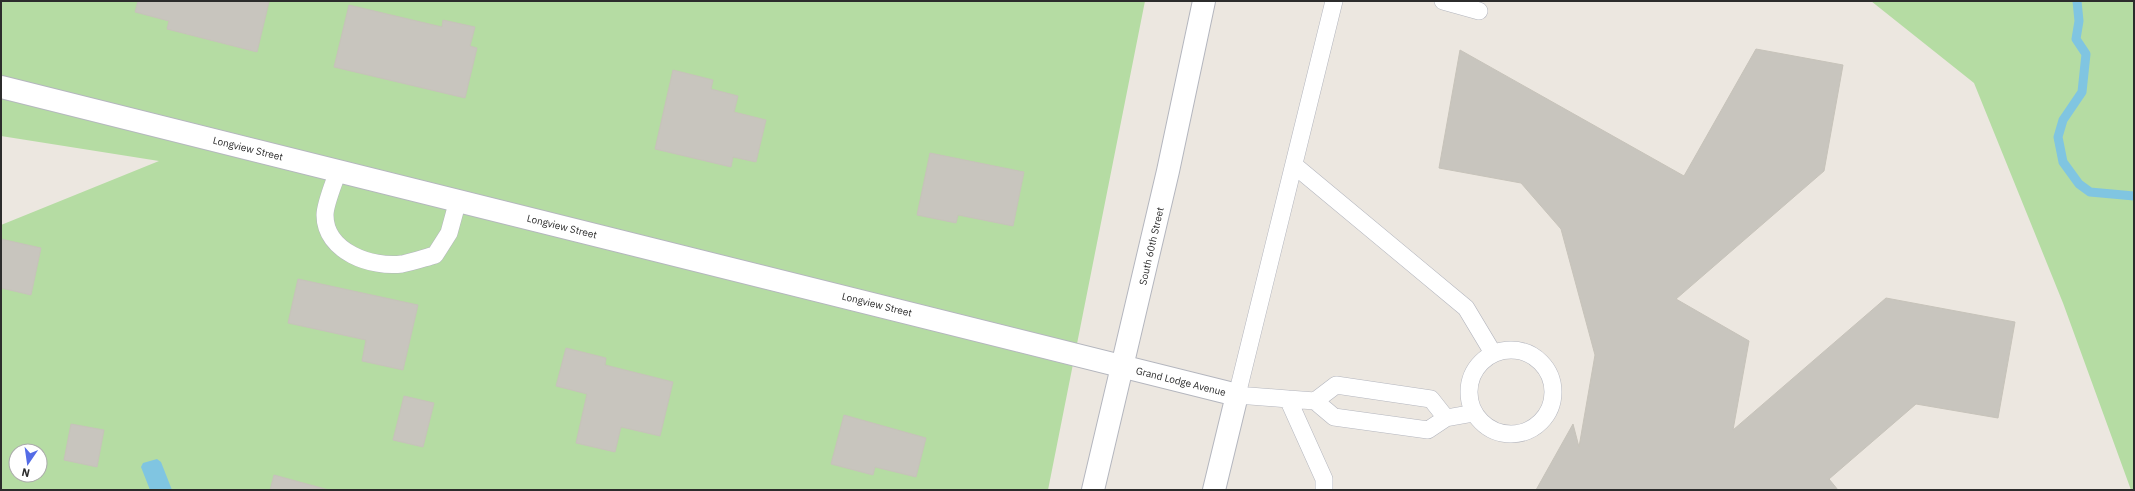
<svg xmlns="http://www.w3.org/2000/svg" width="2135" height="491" font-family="'IBM Plex Sans',sans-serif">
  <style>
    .green { fill: #b5dca3; fill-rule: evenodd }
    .water { fill: #80c5e1 }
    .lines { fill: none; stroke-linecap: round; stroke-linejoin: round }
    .stream { stroke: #80c5e1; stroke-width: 9 }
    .building { fill: #c8c5be; stroke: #c7c3ba }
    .lane-casing { stroke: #b4b6be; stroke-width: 18 }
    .street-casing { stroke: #b4b6be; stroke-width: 24 }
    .secondary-casing { stroke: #b4b6be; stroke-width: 24 }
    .lane { stroke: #fff; stroke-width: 17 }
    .street { stroke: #fff; stroke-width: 22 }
    .secondary { stroke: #fff; stroke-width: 22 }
    .labels { text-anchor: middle; stroke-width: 3; stroke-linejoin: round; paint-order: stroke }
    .street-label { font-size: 10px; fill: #2c2c2c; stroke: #fff }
  </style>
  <rect width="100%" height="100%" fill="#ece7e0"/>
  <path class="green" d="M1,1H1145L1048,490H1V225L159,161L1,136ZM16,451H40V475H16Z
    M1871,1H2134V490H2131L2063,303L1974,83Z"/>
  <path class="water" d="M157,459L161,462L172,490H150L141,467L143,463Z"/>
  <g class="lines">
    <path class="stream" d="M2077,1L2079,21L2076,39L2086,54L2082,92L2063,120L2058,137L2063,162L2079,184L2090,192L2134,196"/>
  </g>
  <path class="building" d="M138,1H265L269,2L257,52L167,29L169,21L135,12Z
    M349,5L442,27L443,20L475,27L470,46L477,48L465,98L334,67Z
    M1756,49L1843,65L1824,171L1676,299L1749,341L1733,430L1886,298L2015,322L1998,418L1916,404L1829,479L1838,490H1536L1573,424L1579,447L1595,355L1561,229L1521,183L1439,168L1460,50L1684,176Z
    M673,70L713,80L711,89L738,96L734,112L766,120L756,162L733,157L731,167L655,149Z
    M930,153L1024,172L1013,226L958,215L956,223L917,215Z
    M1,239L41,248L31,295L1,288Z
    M298,279L418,305L403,370L362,361L366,340L288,323Z
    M566,348L606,358L605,365L673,382L660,436L621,427L615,452L576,443L587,394L556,386Z
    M404,396L434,403L423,447L393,440Z
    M844,415L926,438L916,477L875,467L873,475L831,464Z
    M71,424L104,430L97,467L64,460Z
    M274,475L329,490H270Z"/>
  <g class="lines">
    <defs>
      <path id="lane" d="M1443,1L1479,11
        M1294,165L1466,308L1493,353
        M338,171C334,183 325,204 325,215C325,252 372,268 402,264C413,262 424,258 435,255L449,233L458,200
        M1469 392a42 42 0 1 1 84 0a42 42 0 1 1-84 0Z
        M1288,399L1315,401L1334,417L1428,430L1446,418L1431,399L1336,385L1315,401
        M1446,418L1474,413
        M1324,490V479L1288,399L1237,395L1334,1"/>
      <path id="street" d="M1,87L1237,395L1214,490"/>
      <path id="secondary" d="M1093,490L1168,171L1204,1"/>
    </defs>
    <use href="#lane" class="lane-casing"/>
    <use href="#street" class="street-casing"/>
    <use href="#secondary" class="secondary-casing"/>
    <use href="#lane" class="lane"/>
    <use href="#street" class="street"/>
    <use href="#secondary" class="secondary"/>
  </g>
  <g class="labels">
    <g class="street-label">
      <text transform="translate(248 148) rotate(14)" y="4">Longview Street</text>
      <text transform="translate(562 226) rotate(14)" y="4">Longview Street</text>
      <text transform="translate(1151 246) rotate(-77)" y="4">South 60th Street</text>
      <text transform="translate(877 304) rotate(14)" y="4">Longview Street</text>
      <text transform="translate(1181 381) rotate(14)" y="4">Grand Lodge Avenue</text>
    </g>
  </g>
  <rect width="2135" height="491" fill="none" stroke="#2c2c2c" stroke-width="4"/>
  <g transform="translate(28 463) rotate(193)"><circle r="19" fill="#ffffff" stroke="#ababab"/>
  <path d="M0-3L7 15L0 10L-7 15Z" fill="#546ce6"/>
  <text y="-6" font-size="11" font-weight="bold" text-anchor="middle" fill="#2c2c2c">N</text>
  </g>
</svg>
